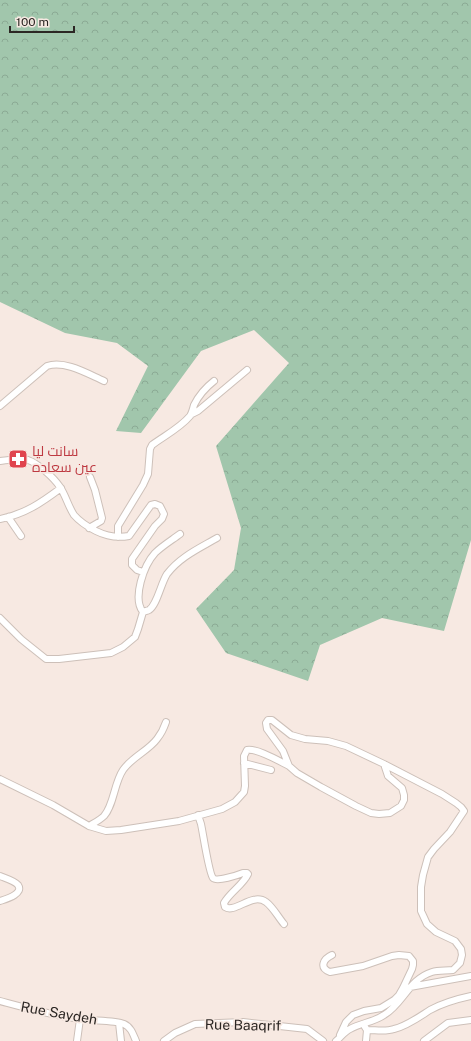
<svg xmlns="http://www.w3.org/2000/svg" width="471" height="1041" font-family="'Public Sans',Cairo,sans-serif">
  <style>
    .forest { fill: url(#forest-crowns) }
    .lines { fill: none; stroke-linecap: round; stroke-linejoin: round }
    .minor-casing { stroke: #cdc0b9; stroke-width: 8 }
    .minor { stroke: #fff; stroke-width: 6 }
    .labels { text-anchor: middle; stroke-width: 3.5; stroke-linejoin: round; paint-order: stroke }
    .health-label { font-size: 14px; fill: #be3a42; stroke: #f7e9e2; text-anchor: start }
    .street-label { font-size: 14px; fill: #2c2724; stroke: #f7e9e2 }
  </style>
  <defs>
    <pattern id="forest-crowns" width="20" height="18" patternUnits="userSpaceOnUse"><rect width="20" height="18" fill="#a1c6ac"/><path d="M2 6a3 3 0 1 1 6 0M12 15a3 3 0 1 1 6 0" fill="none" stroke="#8baa94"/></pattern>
  </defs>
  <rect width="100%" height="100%" fill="#f7e9e2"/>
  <path class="forest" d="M0,0H471V540L444,631L382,618L320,645L308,681L226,653L196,609L234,570L241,528L216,446L289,363L254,330L201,351L141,433L116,431L148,366L117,343L65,333L0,302Z"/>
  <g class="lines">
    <defs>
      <path id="minor" d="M0,406L47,366C65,360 88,374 104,381
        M192,414L198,411L247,370
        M0,461C9,460 19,458 28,460C38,463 54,478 60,487C66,496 68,506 74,515C80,522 88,527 96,531C106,536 118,538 129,536L151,505L155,504L160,506L164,514L162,519L155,526L132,559V565L137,570L143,572
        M8,517L21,536
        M0,519C25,514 41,503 61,488
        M89,528L101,521L102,518L95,490L90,477
        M118,537V526L143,485L148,474L150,449L152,445C164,436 180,428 190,416C192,413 193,409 194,405C199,395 205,388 214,381
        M143,612C145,611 147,611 149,610C157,605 161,583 167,574C180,557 198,549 217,538
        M0,618L21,639L46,659H59L111,653L123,647L135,637L138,629L143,612C132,598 144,565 155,553C162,546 172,540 180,534
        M244,763L271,770
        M0,779L53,805L89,826L106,831L121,830L179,821L222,809L235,802L244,792L245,786L244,756L247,750C257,748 279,761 289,766
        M198,815C199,818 200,821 201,824C203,833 209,874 213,878C217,882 238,875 243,873H247L248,874C243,885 230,892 224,903L225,907C235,914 252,892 266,902C273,907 278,917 284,924
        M89,826C94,823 100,820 104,816C114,805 114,783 123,770C132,757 148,751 157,739C161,734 164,728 166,722
        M0,876C5,878 15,881 18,885C24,894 6,899 0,901
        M332,955C323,959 319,968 330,972L363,966L392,956L399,955L409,956L413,961V965L412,969L403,988L399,995L394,1000L381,1008L364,1011L353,1015L346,1022L340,1035
        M410,987L471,976
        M0,1001C26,1008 54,1016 81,1019C92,1021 115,1020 124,1024C131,1027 133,1034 136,1041
        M119,1023L121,1041
        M365,1027L367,1030L366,1041
        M367,1030C376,1030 386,1032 394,1029C407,1026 419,1017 430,1010C443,1003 457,999 471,996
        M77,1041L80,1019
        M164,1041L175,1033L195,1024L243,1022L307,1029L323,1041
        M336,1041C341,1037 344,1032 350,1029C361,1023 374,1022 384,1015C403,1004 409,979 432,972C439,970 446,971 453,970L460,963L462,955L461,949L455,941L436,932L427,924L421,911V887L423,875L428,857L434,849L450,832L464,811L461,807L456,803L442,794L384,764L346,746L328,741L305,739L291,735L272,720H268L266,723L267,729L283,751L289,766L297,773L321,787L356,806L371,813L379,814L390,813L401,806L404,800V795L402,788L388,776L384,764
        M424,1041L448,1023L471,1020"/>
    </defs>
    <use href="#minor" class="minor-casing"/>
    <use href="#minor" class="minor"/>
  </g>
  <defs>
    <symbol id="pharmacy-square" viewBox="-11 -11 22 22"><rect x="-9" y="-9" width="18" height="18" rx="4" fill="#e0444e" stroke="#f7e9e2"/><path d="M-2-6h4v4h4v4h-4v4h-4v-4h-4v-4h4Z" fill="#fff"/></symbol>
  </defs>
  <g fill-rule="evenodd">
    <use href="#pharmacy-square" x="7" y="448" width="22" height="22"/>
  </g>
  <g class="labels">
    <g class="health-label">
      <text x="32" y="456">سانت ليا<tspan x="32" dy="16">عين سعاده</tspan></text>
    </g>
    <g class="street-label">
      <text transform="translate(59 1013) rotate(10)" y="5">Rue Saydeh</text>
      <text transform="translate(243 1025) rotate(1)" y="5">Rue Baaqrif</text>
    </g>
  </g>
  <path d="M10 26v6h64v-6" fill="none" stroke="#2c2724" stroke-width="2"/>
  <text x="16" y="26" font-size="12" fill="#2c2724" stroke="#f7e9e2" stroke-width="3" paint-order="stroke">100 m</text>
</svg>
